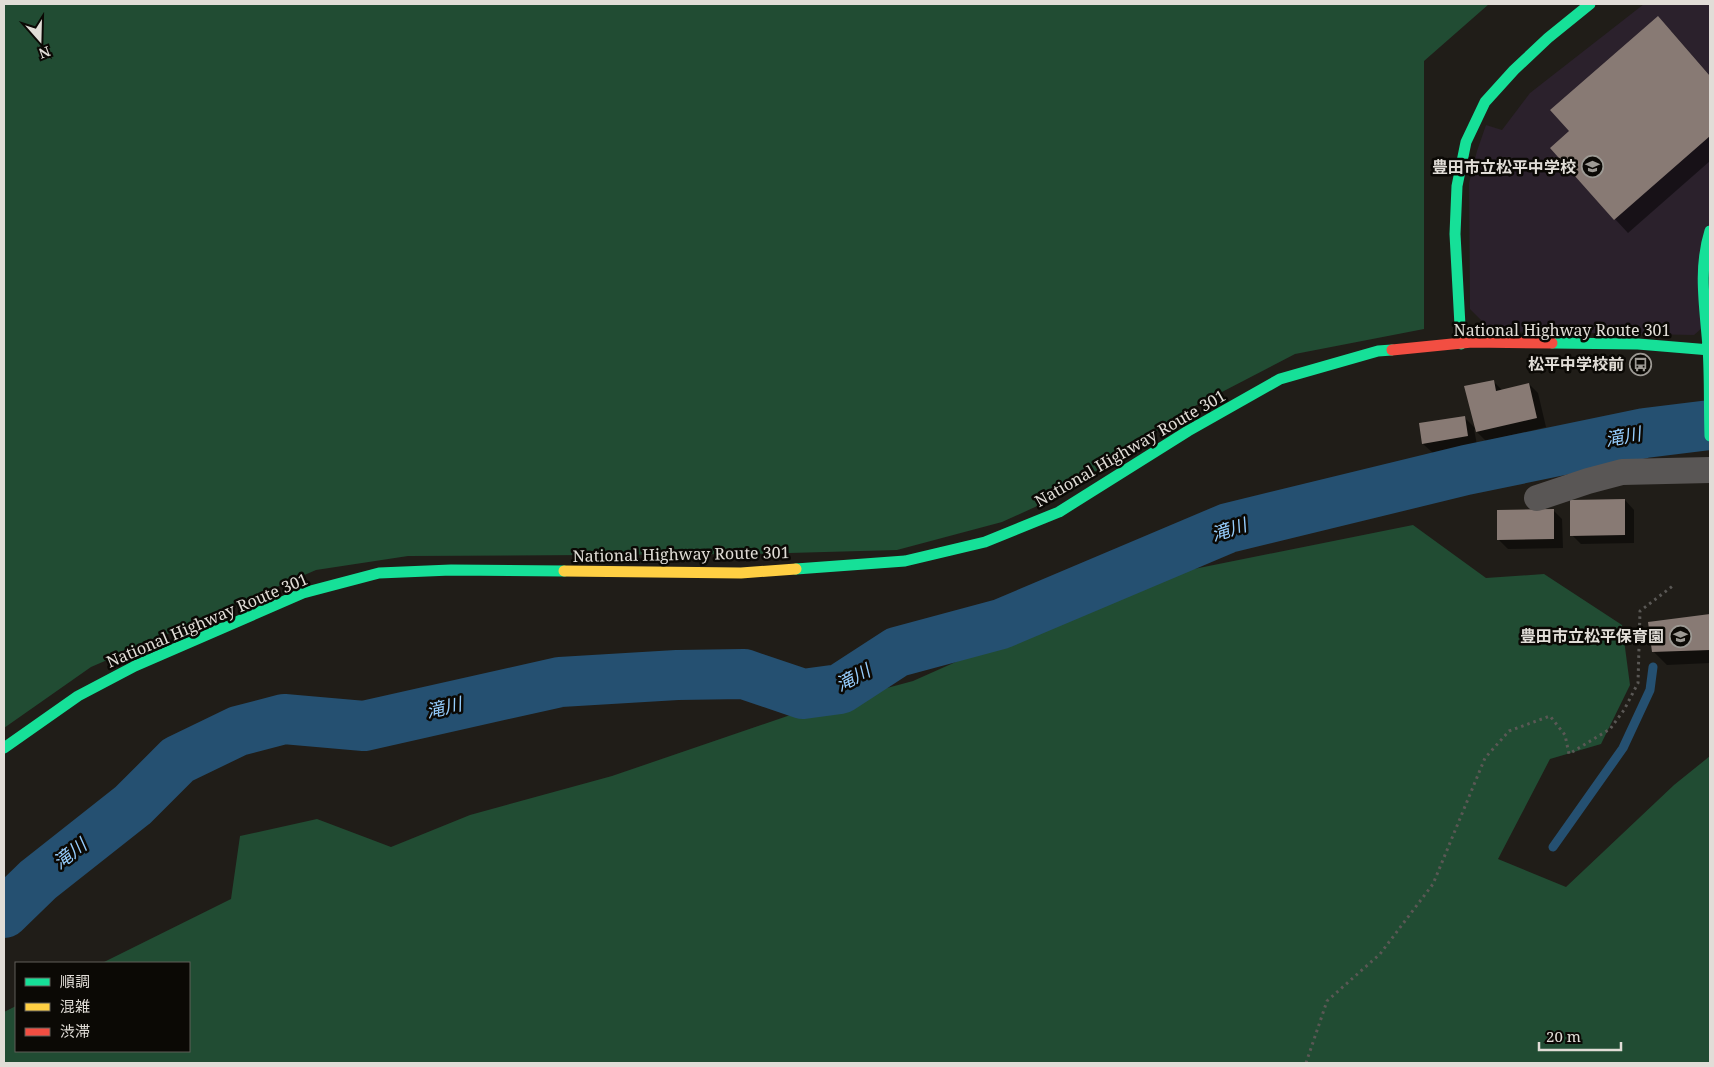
<svg xmlns="http://www.w3.org/2000/svg" width="1714" height="1067" font-family="'Noto Serif','Noto Sans JP',serif">
  <style>
    .education { fill: #2b212c }
    .green { fill: #214c33 }
    .shadow { fill: #0007 }
    .lines { fill: none; stroke-linecap: round; stroke-linejoin: round }
    .stream { stroke: #255071; stroke-width: 9 }
    .river { stroke: #255071; stroke-width: 50 }
    .building { fill: #887a74 }
    .path { stroke: #5a5855; stroke-width: 3; stroke-dasharray: 2.5 4; stroke-linecap: butt }
    .street { stroke: #595655; stroke-width: 26 }
    .fast { stroke: #16e098; stroke-width: 11 }
    .slow { stroke: #ffcf43; stroke-width: 11 }
    .jam { stroke: #f24e42; stroke-width: 11 }
    .labels { text-anchor: middle; stroke-width: 5; stroke-linejoin: round; paint-order: stroke }
    .poi-label { font-size: 16px; font-weight: bold; fill: #e1ddd7; stroke: #0b0905; text-anchor: end }
    .street-label { font-size: 16px; fill: #e1ddd7; stroke: #0b0905 }
    .water-label { font-size: 18px; font-style: italic; fill: #96cdfd; stroke: #0b0905 }
  </style>
  <rect width="100%" height="100%" fill="#201d18"/>
  <path class="education" d="M1644,4H1710V321L1694,335L1492,331L1470,309L1469,183L1477,151L1486,125L1502,130L1530,93Z"/>
  <path class="green" d="M4,4H1489L1424,61V329L1295,354L1193,407L1055,498L1002,522L897,550L751,554L408,556L316,570L91,667L4,728Z
    M1413,525L1486,578L1544,574L1622,625L1630,685L1601,744L1550,759L1498,859L1566,887L1674,785L1710,756V1063H4V1012L16,1006V1051H189V963H102L231,899L240,836L317,819L391,847L470,815L612,776L805,710L913,681L1039,625L1174,573Z"/>
  <path class="shadow" d="M1671,31L1710,76V161L1628,233L1615,219Z
    M1493,381L1503,391L1529,384L1538,393L1546,427L1486,441L1474,429L1477,445L1433,453L1423,444L1464,417L1476,429Z
    M1625,500L1634,510V543L1581,544L1572,535Z
    M1553,510L1562,519L1563,548L1508,549L1499,540Z
    M1710,616V663L1667,665L1653,651L1650,623Z"/>
  <g class="lines">
    <path class="stream" d="M1553,847L1623,748L1650,690L1653,667"/>
    <path class="river" d="M4,913L38,880L133,805L178,760L238,731L284,719L364,726L560,682L677,675L744,674L803,694L840,689L897,652L1001,624L1228,528L1466,470L1645,433L1710,425"/>
  </g>
  <path class="building" d="M1658,16L1710,76V136L1614,220L1550,148L1569,131L1550,110Z
    M1494,380L1496,391L1529,383L1537,418L1476,432L1464,386Z
    M1465,416L1468,436L1422,444L1419,423Z
    M1625,499V535L1570,536V500Z
    M1554,509V539L1497,540V510Z
    M1710,614V650L1652,652L1648,622Z"/>
  <g class="lines">
    <path class="path" d="M1306,1063L1327,1001L1380,954L1433,884L1485,758L1509,731L1550,716L1565,735L1569,754L1610,729L1624,710L1638,683L1640,611L1674,585"/>
    <path class="street" d="M1537,498L1588,481L1622,472L1710,470"/>
    <path class="fast" d="M1710,231C1698,269 1705,307 1708,347C1710,376 1709,406 1710,436
      M1552,343L1638,344L1710,350
      M1461,344L1455,234L1457,186L1466,142L1485,102L1514,70L1548,38L1590,4
      M796,569L905,561L985,542L1059,512L1188,431L1280,379L1378,351L1392,350
      M4,748L78,696L135,666L303,593L379,573L451,570L564,571"/>
    <path class="slow" d="M564,571L741,573L796,569"/>
    <path class="jam" d="M1392,350L1472,342L1552,343"/>
  </g>
  <defs>
    <symbol id="school-ring" viewBox="-11 -11 22 22"><circle r="9.5" fill="#0b0905" stroke="#9d9a94" stroke-width="1.5"/><path d="M0-5L7-2L0 1L-7-2ZM-4 1L0 2.5L4 1V4Q0 6-4 4Z" fill="#9d9a94"/></symbol>
    <symbol id="bus-ring" viewBox="-11 -11 22 22"><circle r="9.5" fill="#0b0905" stroke="#9d9a94" stroke-width="1.5"/><path d="M-5-6H5V4H4V6H2V4H-2V6H-4V4H-5ZM-3.5-4V0h7V-4ZM-3.5 1.2v1.5H-2V1.2ZM2 1.2v1.5H3.5V1.2Z" fill="#9d9a94"/></symbol>
  </defs>
  <g fill-rule="evenodd">
    <use href="#school-ring" x="1580" y="154" width="25" height="25"/>
    <use href="#bus-ring" x="1628" y="352" width="25" height="25"/>
    <use href="#school-ring" x="1668" y="624" width="25" height="25"/>
  </g>
  <g class="labels">
    <g class="poi-label">
      <text x="1576" y="173">豊田市立松平中学校</text>
      <text x="1624" y="370">松平中学校前</text>
      <text x="1664" y="642">豊田市立松平保育園</text>
    </g>
    <g class="street-label">
      <text x="1562" y="336">National Highway Route 301</text>
      <text transform="translate(1130 448) rotate(-30)" y="6">National Highway Route 301</text>
      <text transform="translate(681 554) rotate(-1)" y="6">National Highway Route 301</text>
      <text transform="translate(207 620) rotate(-23)" y="6">National Highway Route 301</text>
    </g>
    <g class="water-label">
      <text transform="translate(1623 437) rotate(-11)" y="6">滝川</text>
      <text transform="translate(1229 530) rotate(-18)" y="6">滝川</text>
      <text transform="translate(853 678) rotate(-28)" y="6">滝川</text>
      <text transform="translate(444 708) rotate(-13)" y="6">滝川</text>
      <text transform="translate(70 854) rotate(-38)" y="6">滝川</text>
    </g>
  </g>
  <rect width="1714" height="1067" fill="none" stroke="#e1ddd7" stroke-width="10"/>
  <rect x="15" y="962" width="175" height="90" fill="#0b0905" stroke="#615e59"/>
  <rect x="25" y="978" width="25" height="8" fill="#16e098" stroke="#615e59"/>
  <text x="60" y="987" font-size="15" fill="#e1ddd7">順調</text>
  <rect x="25" y="1003" width="25" height="8" fill="#ffcf43" stroke="#615e59"/>
  <text x="60" y="1012" font-size="15" fill="#e1ddd7">混雑</text>
  <rect x="25" y="1028" width="25" height="8" fill="#f24e42" stroke="#615e59"/>
  <text x="60" y="1037" font-size="15" fill="#e1ddd7">渋滞</text>
  <g transform="translate(40 40) rotate(160)" stroke="#0b0905" stroke-width="4" paint-order="stroke">
  <path d="M0-4L9 19L0 12L-9 19Z" fill="#e1ddd7"/>
  <text y="-8" font-size="14" font-weight="bold" text-anchor="middle" fill="#e1ddd7">N</text>
  </g>
  <path d="M1539 1042v8h82v-8" fill="none" stroke="#e1ddd7" stroke-width="2.5"/>
  <text x="1546" y="1042" font-size="15" fill="#e1ddd7" stroke="#0b0905" stroke-width="4" paint-order="stroke">20 m</text>
</svg>
